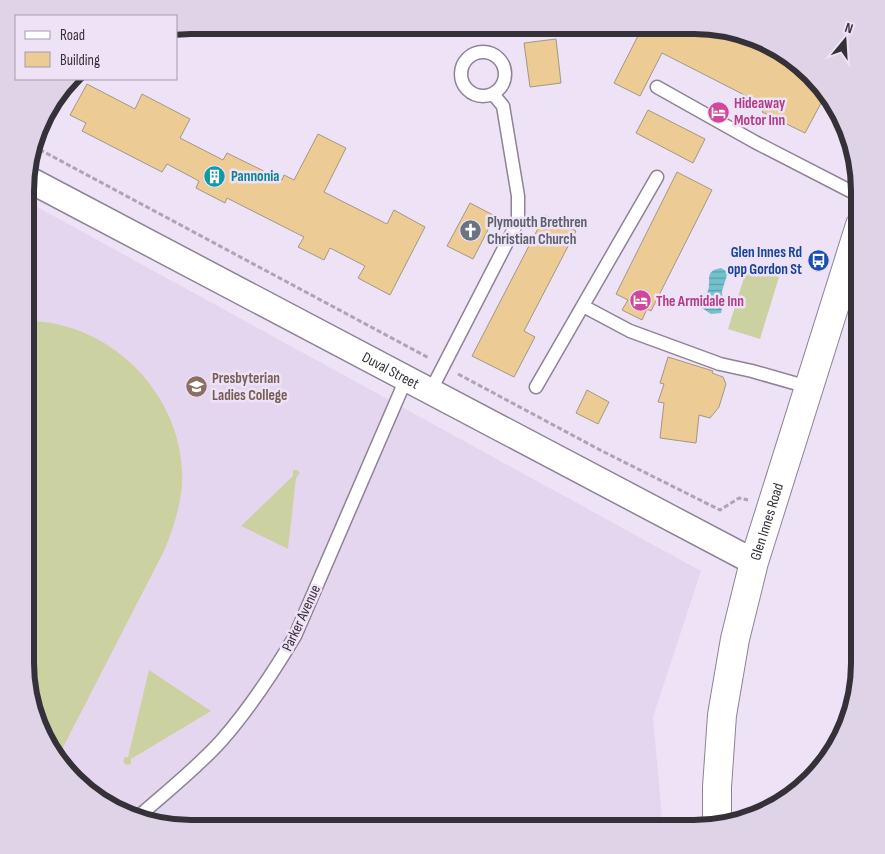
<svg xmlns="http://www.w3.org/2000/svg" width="885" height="854" font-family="'Sofia Sans Condensed',sans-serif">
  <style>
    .built { fill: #e5d6f0 }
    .pitch { fill: #ccd1a1 }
    .water { fill: url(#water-rules) }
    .building { fill: #eccb94; stroke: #a39785 }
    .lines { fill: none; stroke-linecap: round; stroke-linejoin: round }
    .service-casing { stroke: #8e8395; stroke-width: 15 }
    .minor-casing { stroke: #8e8395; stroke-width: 28 }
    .secondary-casing { stroke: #8e8395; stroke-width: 30 }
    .path { stroke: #aea4b4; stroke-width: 3; stroke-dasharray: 5 2.5; stroke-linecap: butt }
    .service { stroke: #fff; stroke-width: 12 }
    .minor { stroke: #fff; stroke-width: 25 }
    .secondary { stroke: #fff; stroke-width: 28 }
    .labels { text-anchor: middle; stroke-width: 5; stroke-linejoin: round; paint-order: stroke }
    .hotel-label { font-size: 15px; font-weight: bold; fill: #b23c85; stroke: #eee2f6; text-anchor: start }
    .culture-label { font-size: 15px; font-weight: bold; fill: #0d838f; stroke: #eee2f6; text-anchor: start }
    .worship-label { font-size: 15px; font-weight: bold; fill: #5b616d; stroke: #eee2f6; text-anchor: start }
    .transit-label { font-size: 15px; font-weight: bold; fill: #164399; stroke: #eee2f6; text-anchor: end }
    .street-label { font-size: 15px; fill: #353138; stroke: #eee2f6 }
    .education-label { font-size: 15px; font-weight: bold; fill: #785e54; stroke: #eee2f6; text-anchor: start }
    .rim { fill: none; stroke: #353138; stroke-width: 6 }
  </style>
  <defs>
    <pattern id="water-rules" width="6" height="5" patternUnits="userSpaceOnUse" patternTransform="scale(1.25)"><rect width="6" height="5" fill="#71c2cd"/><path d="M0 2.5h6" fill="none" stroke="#5e9ea7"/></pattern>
  </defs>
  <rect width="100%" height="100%" fill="#eee2f6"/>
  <path class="built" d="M28,202L701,571L653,717L663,829H180L117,812L59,764L38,726L25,674Z"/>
  <path class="pitch" d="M747,268L779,277L760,339L728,329Z
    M27,321C113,321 187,399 182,485C180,509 173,529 164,551L57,759L38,726L25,674Z
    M293,470H297L300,473L296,478L288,549L241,526L293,476Z
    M149,670L211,711L131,759V764L126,765L123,761L125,757H128Z"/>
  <path class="water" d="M721,268L728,272L722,291L723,303L721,313L711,314L702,308L701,299C703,297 705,295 707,293C713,283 702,271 721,268Z"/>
  <path class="building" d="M643,26H715L777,47L827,92L805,133L762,112L766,106L662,53L640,96L614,83Z
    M556,39L561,83L530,87L524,43Z
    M87,84L135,109L142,94L190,119L180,138L223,160L227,153L282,180L284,175L294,180L318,134L346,148L324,192L387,224L394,210L425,227L390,295L358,278L365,266L330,248L324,260L298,247L304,237L227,198L225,203L196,188L199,181L167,164L162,172L82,131L86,123L70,115Z
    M648,110L705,139L693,163L636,133Z
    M677,172L712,190L651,311L647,309L642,320L622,310L628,300L616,294Z
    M470,203L495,216L473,259L447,246Z
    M545,215L576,231L524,331L535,337L514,377L472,356Z
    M668,357L713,371L712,373L723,377L726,384L719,407L710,418L699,415L696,443L660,438L664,403L658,402L664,384L660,383Z
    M587,390L609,402L598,424L576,413Z"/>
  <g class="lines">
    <defs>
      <path id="service" d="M461 74a22 22 0 1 1 44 0a22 22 0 1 1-44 0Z
        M657,87L755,142L860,196
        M583,306L630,331L720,364L752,371L808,387
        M536,387L657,177
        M430,392L518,221V196L503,106L493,94
        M138,817C165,793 198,767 222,740C250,708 273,673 295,636L406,379"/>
      <g id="minor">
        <path id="s1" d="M28,179L754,562"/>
      </g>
      <g id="secondary">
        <path id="s2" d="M717,826V787L722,715L735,639L754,562L860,225"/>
      </g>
    </defs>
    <use href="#service" class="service-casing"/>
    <use href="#minor" class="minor-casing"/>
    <use href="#secondary" class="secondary-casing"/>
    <path class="path" d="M33,146L429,358
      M458,374L602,451L720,510L739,498L748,500"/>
    <use href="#service" class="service"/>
    <use href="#minor" class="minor"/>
    <use href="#secondary" class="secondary"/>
  </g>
  <defs>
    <symbol id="hotel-disc" viewBox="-11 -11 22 22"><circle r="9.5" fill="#d1479c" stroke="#eee2f6"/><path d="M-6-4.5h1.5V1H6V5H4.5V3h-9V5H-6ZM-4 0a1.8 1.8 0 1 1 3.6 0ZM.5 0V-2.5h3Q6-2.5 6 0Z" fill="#fff"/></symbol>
    <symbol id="building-disc" viewBox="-11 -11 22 22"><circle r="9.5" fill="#0f9aa8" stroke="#eee2f6"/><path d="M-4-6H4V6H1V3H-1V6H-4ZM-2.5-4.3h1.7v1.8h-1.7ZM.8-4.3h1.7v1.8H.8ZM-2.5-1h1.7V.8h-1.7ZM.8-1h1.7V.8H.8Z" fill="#fff"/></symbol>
    <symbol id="church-disc" viewBox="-11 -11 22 22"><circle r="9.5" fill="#6b7280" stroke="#eee2f6"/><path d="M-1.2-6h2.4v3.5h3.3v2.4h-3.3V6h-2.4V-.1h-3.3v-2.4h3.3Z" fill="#fff"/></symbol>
    <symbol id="bus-disc" viewBox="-11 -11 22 22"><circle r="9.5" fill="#1a4fb4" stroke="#eee2f6"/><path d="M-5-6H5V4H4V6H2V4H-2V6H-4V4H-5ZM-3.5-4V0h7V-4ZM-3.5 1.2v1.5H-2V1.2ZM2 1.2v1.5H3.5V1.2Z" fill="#fff"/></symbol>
    <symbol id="school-disc" viewBox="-11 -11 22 22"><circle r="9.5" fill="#8d6e63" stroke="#eee2f6"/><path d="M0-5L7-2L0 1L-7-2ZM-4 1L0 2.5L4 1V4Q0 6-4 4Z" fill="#fff"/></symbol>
  </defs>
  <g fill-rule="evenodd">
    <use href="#hotel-disc" x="706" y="100" width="25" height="25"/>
    <use href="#building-disc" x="202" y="164" width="25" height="25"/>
    <use href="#church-disc" x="458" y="218" width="25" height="25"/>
    <use href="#bus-disc" x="806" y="248" width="25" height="25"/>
    <use href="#hotel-disc" x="628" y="288" width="25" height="25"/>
    <use href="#school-disc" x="184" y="374" width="25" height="25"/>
  </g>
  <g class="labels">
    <g class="hotel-label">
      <text x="734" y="108">Hideaway<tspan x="734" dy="17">Motor Inn</tspan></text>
      <text x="656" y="306">The Armidale Inn</text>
    </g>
    <g class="culture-label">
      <text x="231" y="181">Pannonia</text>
    </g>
    <g class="worship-label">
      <text x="487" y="227">Plymouth Brethren<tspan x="487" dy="17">Christian Church</tspan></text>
    </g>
    <g class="transit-label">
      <text x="802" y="257">Glen Innes Rd<tspan x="802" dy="17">opp Gordon St</tspan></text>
    </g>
    <g class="street-label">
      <text dy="5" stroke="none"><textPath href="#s1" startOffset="410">Duval Street</textPath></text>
      <text dy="5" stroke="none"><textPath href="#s2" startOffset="310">Glen Innes Road</textPath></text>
      <text transform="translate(301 618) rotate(-65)" y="5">Parker Avenue</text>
    </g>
    <g class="education-label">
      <text x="212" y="383">Presbyterian<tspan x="212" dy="17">Ladies College</tspan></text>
    </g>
  </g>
  <path d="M0 0H885V854H0ZM191 34H694A157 157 0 0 1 851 191V663A157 157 0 0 1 694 820H191A157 157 0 0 1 34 663V191A157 157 0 0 1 191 34Z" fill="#dfd4e7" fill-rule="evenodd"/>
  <path class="rim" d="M191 34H694A157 157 0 0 1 851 191V663A157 157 0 0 1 694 820H191A157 157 0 0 1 34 663V191A157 157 0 0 1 191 34Z"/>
  <rect x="15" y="15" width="162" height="65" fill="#eee2f6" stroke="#a49baa"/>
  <rect x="25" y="31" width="25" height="8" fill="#ffffff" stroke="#a49baa"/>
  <text x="60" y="40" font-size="15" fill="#353138">Road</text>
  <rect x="25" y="52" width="25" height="15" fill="#eccb94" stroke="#a49baa"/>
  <text x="60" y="65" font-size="15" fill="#353138">Building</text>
  <g transform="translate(845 40) rotate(18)" stroke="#eee2f6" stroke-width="4" paint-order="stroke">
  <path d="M0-4L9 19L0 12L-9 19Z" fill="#353138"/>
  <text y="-8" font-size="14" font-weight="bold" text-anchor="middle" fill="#353138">N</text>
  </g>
</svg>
